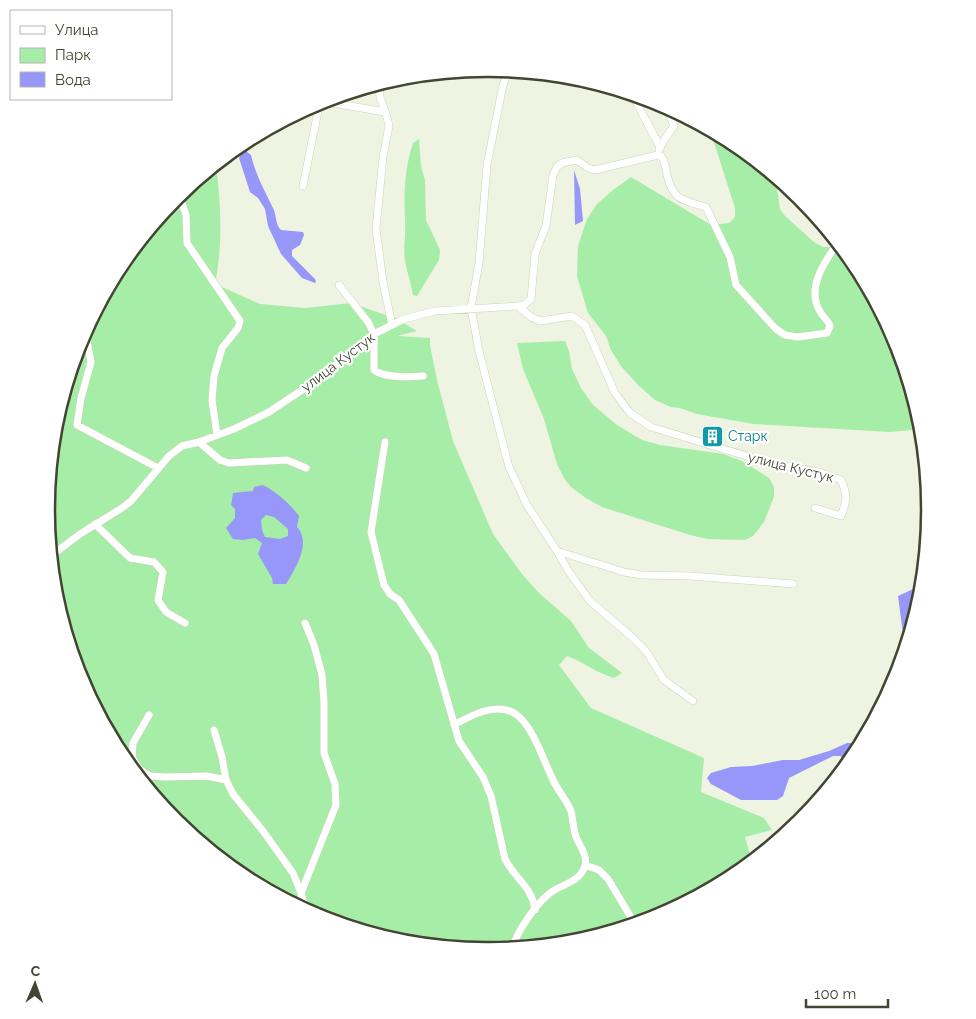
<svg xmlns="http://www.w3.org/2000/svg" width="976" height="1019" font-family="Raleway,sans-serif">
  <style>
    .green { fill: #a6eda8 }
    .water { fill: #9697f8; fill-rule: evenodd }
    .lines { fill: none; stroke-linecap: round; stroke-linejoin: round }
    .minor-casing { stroke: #cdd4b8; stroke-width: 8 }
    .minor { stroke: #fff; stroke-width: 7 }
    .labels { text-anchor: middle; stroke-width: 4.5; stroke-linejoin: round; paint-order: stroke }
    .street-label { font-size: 14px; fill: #414532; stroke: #fff }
    .culture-label { font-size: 14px; fill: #0d838f; stroke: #fff; text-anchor: start }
    .rim { fill: none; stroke: #414532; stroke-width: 2.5 }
  </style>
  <rect width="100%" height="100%" fill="#eef3e2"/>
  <path class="green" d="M710,130L734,142L775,176L780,209L785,216L814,242L823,247H832L844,254H847L855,264L896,341L922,429L890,432L754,424L697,414L680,408L671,407L655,400L638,385L621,366L611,350L606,336L588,313L577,276L578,246L587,219L597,204L613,190L631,177L711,225L729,223L735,217V208Z
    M419,139L421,166L425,180L426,220L440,250L439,260L417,296L413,295C411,283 407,272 405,261C403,249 406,235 405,222C404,195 404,170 413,143Z
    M216,164C221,204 223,245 215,284L260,304L305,308L351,303L397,319L417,331L397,336L430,338V345L437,380L453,441L493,534L522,574L539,593L571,621L589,648L622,673L614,678C596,673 584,662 567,656L559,665L591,708L704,758L701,792L764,818L772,830L745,837L750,855L765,851L733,877L657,918L574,943L488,951L402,943L319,918L242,877L175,822L121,755L80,678L55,595L46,509L55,423L80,340L121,264L176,197Z
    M565,341L569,351L572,369L581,388L593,405L617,425L642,440L660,445L723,454L742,461L769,478L774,487V497L764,522L753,536L745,540L708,539L690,535L602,507L586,498L571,487L565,480L557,464L544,419L523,369L517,343Z"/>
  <path class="water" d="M246,151L251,155C256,176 264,189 273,208C277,216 275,224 281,230L303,232L304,235L300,245L292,250V256L315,279L316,281L315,283L302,278L281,254L268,226L265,209L258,198L250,192L239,158L242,153Z
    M574,170L580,189L583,221L575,225Z
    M263,485C278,493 289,503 299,516L297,527C312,543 295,569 286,584H273L272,578L258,554L262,543L255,538L243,540L233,539L226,528L235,518V509L231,505L233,493L253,491L254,487ZM266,515L274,517L288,529V536L280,539L265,537L262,530L261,520Z
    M922,585C921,602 917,624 903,634L898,596Z
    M847,743H861L850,761L840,756H833L789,778L783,796L777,800H741L711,784L707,778L711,773L731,767L752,766L783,760H799L829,751Z"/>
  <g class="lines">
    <defs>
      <path id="minor" d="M509,70L503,85L487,165L479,263L471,308L479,351L509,467L527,505L557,551L624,572L642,575L691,576L793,584
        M379,83L380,97L387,117L389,126L383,157L376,229L383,282L392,325
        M632,94L660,147
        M321,101L385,112
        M659,150L664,140L674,126L666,106
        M303,186L320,101
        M179,194L186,215L187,243L240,321L238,328L222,348L214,376L212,400L217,435
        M339,285L368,322L374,334V370C384,378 411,377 423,376
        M518,306L524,305L531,299L535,254L546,226L553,175L557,167L562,163L577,160L588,168L595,170L658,155L661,156C665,161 666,168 667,175C673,201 683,200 706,207L730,257L736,285L776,329L785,335L798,337L827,333L830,326C828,320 824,318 821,313C805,290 824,262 838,243
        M85,331L91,362L81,398L77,425L158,468
        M199,442L220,460L229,463L287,460L306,468
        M385,442L371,532L384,585L390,594L399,600L434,654L459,741L483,777L491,796L505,859C515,879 532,886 535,910
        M95,524L130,558L154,562L163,572L158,600L166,612L185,623
        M557,551L569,572L590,601L633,638L646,651L664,680L693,701
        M51,556L80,534L122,508L131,501L169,456L182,446L199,442L234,429L269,412L320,378L374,334L404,319L435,311L518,306L531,317L540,321L572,316L585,325L615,393L630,413L651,427L763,461L822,473L841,480C848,495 847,501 841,516L815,508
        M149,715L133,743L132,757L139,769L150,776L166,777L207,776L226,780
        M454,725C470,716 495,702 514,713C533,724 544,763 554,782C559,792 567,801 571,811C573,819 573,826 575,834C578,844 588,854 585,866C580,882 562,884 550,893C536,904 517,931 512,949
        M214,730L222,757L226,780L233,794L263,831L293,873L301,893L306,911
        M798,813L803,819
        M585,865L599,870L608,879L635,924
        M301,893L336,805L335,784L324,753V702L322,675L314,645L305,623"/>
    </defs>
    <use href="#minor" class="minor-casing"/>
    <use href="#minor" class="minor"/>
  </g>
  <defs>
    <symbol id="building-square" viewBox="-11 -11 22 22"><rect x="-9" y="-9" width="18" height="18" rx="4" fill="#0f9aa8" stroke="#fff"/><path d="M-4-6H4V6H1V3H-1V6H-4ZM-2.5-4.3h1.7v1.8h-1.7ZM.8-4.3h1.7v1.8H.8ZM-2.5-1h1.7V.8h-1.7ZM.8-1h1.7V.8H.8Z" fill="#fff"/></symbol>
  </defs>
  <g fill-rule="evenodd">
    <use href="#building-square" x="700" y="424" width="25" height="25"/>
  </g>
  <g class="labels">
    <g class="street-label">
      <text transform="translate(338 362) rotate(-37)" y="5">улица Кустук</text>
      <text transform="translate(791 467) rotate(14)" y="5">улица Кустук</text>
    </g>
    <g class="culture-label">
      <text x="728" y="441">Старк</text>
    </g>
  </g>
  <path d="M0 0H976V1019H0ZM487 77H489A432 432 0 0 1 921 509V510A432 432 0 0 1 489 942H487A432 432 0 0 1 55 510V509A432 432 0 0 1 487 77Z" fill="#fff" fill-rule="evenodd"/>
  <path class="rim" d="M487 77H489A432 432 0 0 1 921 509V510A432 432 0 0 1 489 942H487A432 432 0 0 1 55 510V509A432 432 0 0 1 487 77Z"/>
  <rect x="10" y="10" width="162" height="90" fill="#ffffff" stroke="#b3b5ad"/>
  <rect x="20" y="26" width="25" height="8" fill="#ffffff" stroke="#b3b5ad"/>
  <text x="55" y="35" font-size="15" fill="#414532">Улица</text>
  <rect x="20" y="48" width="25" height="15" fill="#a6eda8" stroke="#b3b5ad"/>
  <text x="55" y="60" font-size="15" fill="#414532">Парк</text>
  <rect x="20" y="72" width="25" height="15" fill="#9697f8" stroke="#b3b5ad"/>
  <text x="55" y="85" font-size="15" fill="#414532">Вода</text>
  <g transform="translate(35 984) rotate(2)" stroke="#ffffff" stroke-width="4" paint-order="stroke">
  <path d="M0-4L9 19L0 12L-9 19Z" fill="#414532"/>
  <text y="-8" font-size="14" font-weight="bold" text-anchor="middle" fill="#414532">С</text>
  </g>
  <path d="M806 999v8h82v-8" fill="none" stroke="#414532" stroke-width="2.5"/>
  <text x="814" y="999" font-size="15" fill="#414532" stroke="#ffffff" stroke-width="4" paint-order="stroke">100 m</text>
</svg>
